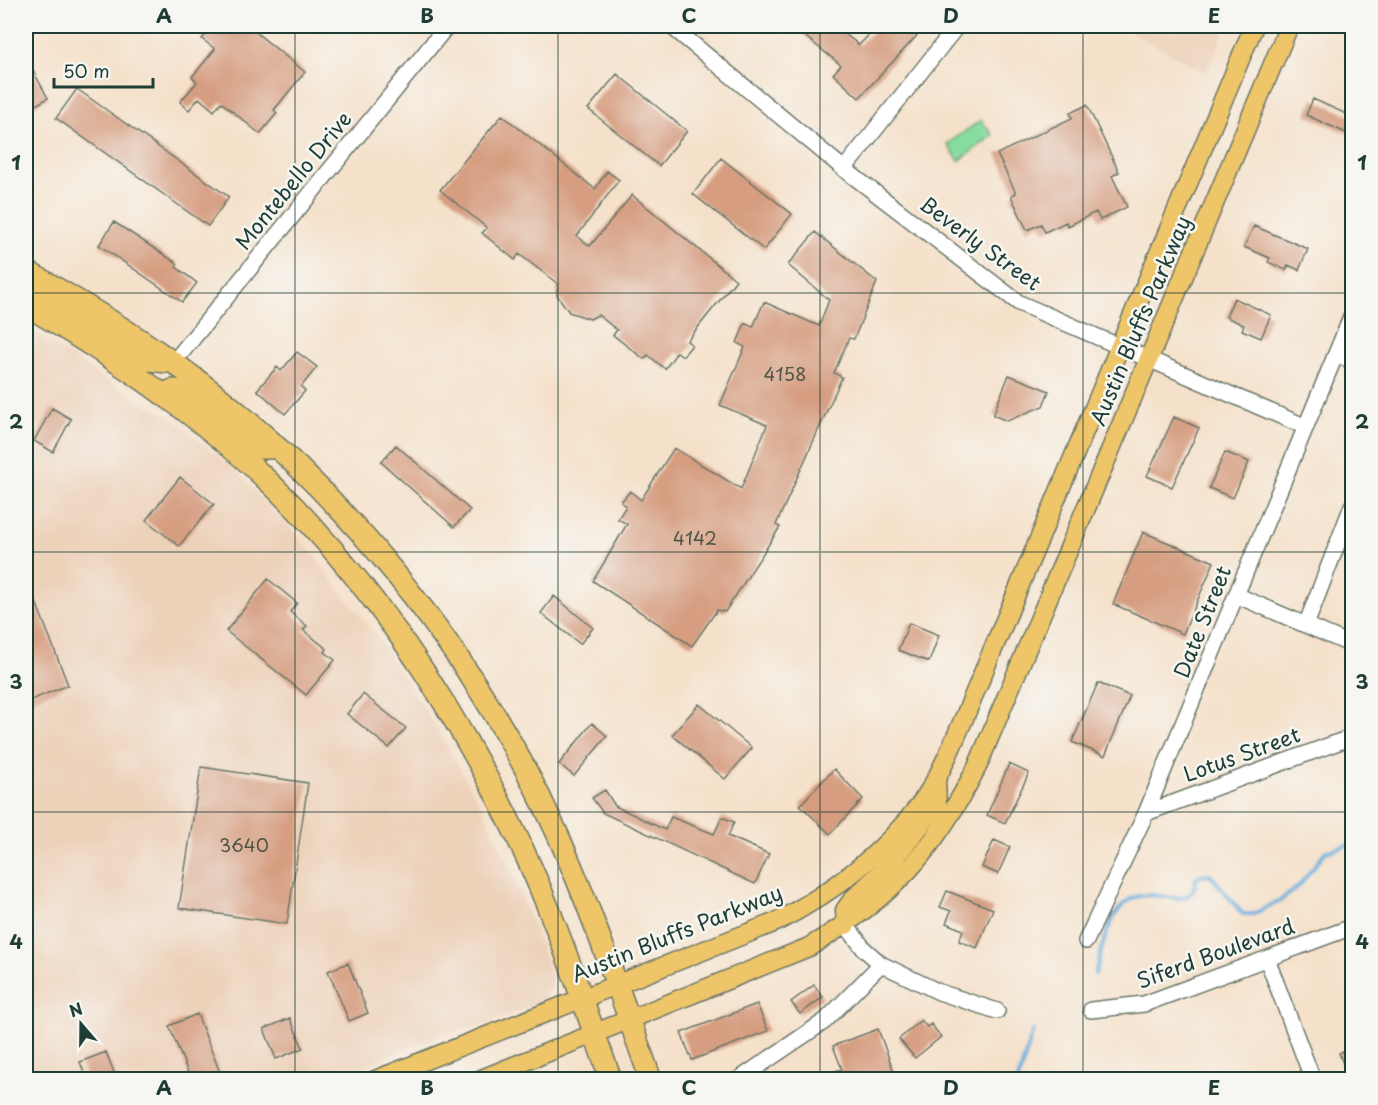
<svg xmlns="http://www.w3.org/2000/svg" width="1378" height="1105" font-family="'Playpen Sans',sans-serif">
  <style>
    .built { fill: #edd2ba }
    .green { fill: #86dc9f; stroke: #528c6a; stroke-width: 1.5 }
    .lines { fill: none; stroke-linecap: round; stroke-linejoin: round }
    .stream { stroke: #64acdb; stroke-width: 4 }
    .building { fill: #d69d80 }
    .minor-casing { stroke: #6a7668; stroke-width: 18 }
    .major-casing { stroke: #6a7668; stroke-width: 21 }
    .highway-casing { stroke: #6a7668; stroke-width: 24 }
    .minor { stroke: #fff; stroke-width: 15 }
    .major { stroke: #eec569; stroke-width: 18 }
    .highway { stroke: #eec569; stroke-width: 21 }
    .grid { fill: none; stroke: #1f3d34; stroke-width: 1.5; stroke-opacity: 0.55 }
    .labels { text-anchor: middle; stroke-width: 5; stroke-linejoin: round; paint-order: stroke }
    .number-label { font-size: 18px; fill: #4d5547 }
    .street-label { font-size: 21px; fill: #1f3d34; stroke: #f6f6f2 }
    .neatline { fill: none; stroke: #1f3d34; stroke-width: 2 }
    .grid-label { font-size: 20px; text-anchor: middle; font-weight: bold; fill: #1f3d34 }
  </style>
  <rect width="100%" height="100%" fill="#f6f6f2"/>
  <filter id="ink" filterUnits="userSpaceOnUse"><feTurbulence type="fractalNoise" baseFrequency=".0167" numOctaves="2"/><feDisplacementMap in="SourceGraphic" scale="12" xChannelSelector="R" yChannelSelector="G"/><feConvolveMatrix kernelMatrix="1 2 1 2 8 2 1 2 1" color-interpolation-filters="sRGB"/></filter>
  <filter id="wash" filterUnits="userSpaceOnUse"><feTurbulence type="fractalNoise" baseFrequency=".008" numOctaves="4" result="noise"/><feDisplacementMap in="SourceGraphic" scale="24" xChannelSelector="R" yChannelSelector="G"/><feGaussianBlur stdDeviation="1.35" result="paint"/><feColorMatrix in="noise" values="0 0 0 0 0 0 0 0 0 0 0 0 0 0 0 0 0 1.4 0 .05"/><feComposite in="paint" operator="in"/></filter>
  <g filter="url(#wash)">
    <rect width="100%" height="100%" fill="#f5e1ca"/>
    <path class="built" d="M1121,26H1227L1206,73Z
      M26,327L135,399L169,416L238,473L298,536L376,636L435,725L481,806L516,881L551,973V985L542,1001L487,1024L441,1035L339,1076L337,1079H26Z"/>
    <path class="green" d="M981,120L993,135L959,161L947,144Z"/>
    <g class="lines">
      <path class="stream" d="M1095,974C1101,954 1105,929 1117,912C1141,878 1173,908 1190,894C1195,891 1194,882 1197,877L1210,874L1240,911L1243,914H1254L1284,898L1299,886L1325,852L1352,844
        M1018,1080L1033,1031"/>
    </g>
    <g id="blocks">
      <path class="building" d="M213,26H248L305,72L274,110L277,113L260,134L221,102L214,111L199,98L189,110L180,102L197,82L192,77L215,49L202,39Z
        M792,26H835L859,45L878,26H926L859,98L833,74L841,65Z
        M26,58L48,98L26,111Z
        M617,74L687,131L659,166L588,109Z
        M77,89L229,197L208,226L56,118Z
        M1313,99L1353,117V136L1306,115Z
        M1087,105L1119,172L1112,176L1127,207L1100,220L1096,212L1068,226L1066,222L1045,232L1041,224L1027,230L1011,196L1016,193L997,154L1072,118L1070,113Z
        M502,115L595,189L607,171L619,180L577,236L590,246L632,195L736,280L687,341L692,345L683,356L677,352L665,369L648,355L644,359L613,335L617,330L598,315L590,319L569,312L557,295L558,284L519,254L515,260L482,233L487,228L440,190Z
        M721,158L792,214L764,250L693,194Z
        M114,222L178,264L176,267L197,283L182,302L99,245Z
        M1254,226L1308,249L1299,270L1288,265L1286,270L1268,262L1270,258L1244,247Z
        M815,232L877,282L854,339L849,338L834,373L842,377L776,525L780,527L725,612L717,610L692,646L593,581L627,524L618,519L626,506L621,502L630,491L641,500L674,448L741,489L767,425L720,405L745,347L737,343L745,323L753,327L764,302L819,326L829,300L788,265Z
        M1234,298L1271,315L1261,338L1242,330L1244,325L1226,317Z
        M297,352L317,367L301,387L305,391L285,414L257,390L277,367L281,371Z
        M1009,375L1049,391L1043,406L1007,421L993,415Z
        M52,408L71,419L53,452L34,441Z
        M1174,417L1199,428L1172,487L1147,476Z
        M396,445L470,510L454,527L381,462Z
        M1225,452L1249,462L1233,498L1209,488Z
        M180,477L214,504L179,546L146,520Z
        M1143,532L1214,562L1183,634L1113,604Z
        M26,576L68,685L26,702Z
        M268,579L297,603L290,612L307,626L303,630L327,649L325,652L335,660L306,695L226,631Z
        M554,596L593,628L580,644L541,613Z
        M909,623L939,635L929,662L898,650Z
        M1098,683L1130,696L1105,756L1072,742Z
        M363,694L406,728L389,748L347,714Z
        M699,704L752,748L725,779L672,735Z
        M592,723L607,736L574,776L559,764Z
        M1009,764L1029,773L1005,823L987,815Z
        M201,767L308,783L287,924L179,908Z
        M834,769L863,799L830,834L800,805Z
        M605,790L615,806L665,830L671,817L714,834L722,817L734,822L728,836L769,854L755,884L603,813L592,798Z
        M994,840L1010,847L998,874L982,867Z
        M947,891L993,909L977,948L959,941L963,930L946,923L951,911L940,907Z
        M348,963L368,1013L349,1021L328,971Z
        M814,985L823,997L800,1014L791,1002Z
        M757,1004L768,1031L692,1060L681,1033Z
        M197,1014L223,1080H191L169,1026Z
        M290,1018L303,1048L276,1059L264,1029Z
        M921,1020L927,1027L931,1024L941,1037L915,1058L899,1039Z
        M878,1029L897,1080H839L835,1071L842,1069L833,1046Z
        M1353,1048V1080H1349L1339,1053Z
        M106,1052L117,1080H87L80,1062Z"/>
    </g>
  </g>
  <g filter="url(#ink)">
    <use href="#blocks" fill-opacity="0" stroke="#6a7668" stroke-width="1.5"/>
    <g class="lines">
      <defs>
        <path id="minor" d="M671,26L844,169L1019,303L1306,427
          M844,169L957,26
          M1336,354L1352,361
          M173,363L447,26
          M1236,595L1352,645
          M1306,625L1352,506
          M1146,813L1352,737
          M846,925L864,949L881,964L939,992L997,1011
          M1086,941L1146,813L1352,315
          M1267,959L1313,1080
          M1091,1010L1144,1004L1352,927
          M738,1080L825,1021L881,964"/>
        <path id="major" d="M846,925L845,910L853,899L893,861L937,804L936,779
          M375,1080L776,922C831,894 884,853 921,803C940,777 952,745 965,716L1254,26
          M479,1080L809,947C893,897 933,853 977,767L1289,26"/>
        <path id="highway" d="M26,271C76,299 126,329 174,363C336,479 474,651 557,833C593,913 621,997 651,1080
          M26,289L99,331L140,359L167,362
          M26,305C128,366 230,435 310,524C395,617 465,728 519,841C556,918 582,1000 611,1080
          M162,394L173,390L183,391L249,445L259,448H276"/>
      </defs>
      <use href="#minor" class="minor-casing"/>
      <use href="#major" class="major-casing"/>
      <use href="#highway" class="highway-casing"/>
      <use href="#minor" class="minor"/>
      <use href="#major" class="major"/>
      <use href="#highway" class="highway"/>
    </g>
  </g>
  <path class="grid" d="M295,26V1080M558,26V1080M820,26V1080M1083,26V1080M26,293H1352M26,552H1352M26,812H1352"/>
  <g class="labels">
    <g class="number-label">
      <text x="785" y="381">4158</text>
      <text x="695" y="545">4142</text>
      <text x="244" y="852">3640</text>
    </g>
    <g class="street-label">
      <text transform="translate(294 181) rotate(-51)" y="7">Montebello Drive</text>
      <text transform="translate(980 244) rotate(36)" y="7">Beverly Street</text>
      <text transform="translate(1141 321) rotate(-67)" y="7">Austin Bluffs Parkway</text>
      <text transform="translate(1203 622) rotate(-68)" y="7">Date Street</text>
      <text transform="translate(1242 755) rotate(-20)" y="7">Lotus Street</text>
      <text transform="translate(677 934) rotate(-22)" y="7">Austin Bluffs Parkway</text>
      <text transform="translate(1216 954) rotate(-20)" y="7">Siferd Boulevard</text>
    </g>
  </g>
  <rect width="1378" height="1105" fill="none" stroke="#f6f6f2" stroke-width="66"/>
  <g transform="translate(81 1024) rotate(340)" stroke="#f6f6f2" stroke-width="4.5" paint-order="stroke">
  <path d="M0-4.5L10 22L0 15L-10 22Z" fill="#1f3d34"/>
  <text y="-9" font-size="16" font-weight="bold" text-anchor="middle" fill="#1f3d34">N</text>
  </g>
  <path d="M54 78v9h99v-9" fill="none" stroke="#1f3d34" stroke-width="3"/>
  <text x="63" y="78" font-size="18" fill="#1f3d34" stroke="#f6f6f2" stroke-width="4.5" paint-order="stroke">50 m</text>
  <rect x="33" y="33" width="1312" height="1039" class="neatline"/>
  <g class="grid-label">
    <text x="164" y="23">A</text>
    <text x="427" y="23">B</text>
    <text x="689" y="23">C</text>
    <text x="951" y="23">D</text>
    <text x="1214" y="23">E</text>
    <text x="16" y="170">1</text>
    <text x="1362" y="170">1</text>
    <text x="16" y="429">2</text>
    <text x="1362" y="429">2</text>
    <text x="16" y="689">3</text>
    <text x="1362" y="689">3</text>
    <text x="16" y="949">4</text>
    <text x="1362" y="949">4</text>
    <text x="164" y="1095">A</text>
    <text x="427" y="1095">B</text>
    <text x="689" y="1095">C</text>
    <text x="951" y="1095">D</text>
    <text x="1214" y="1095">E</text>
  </g>
</svg>
